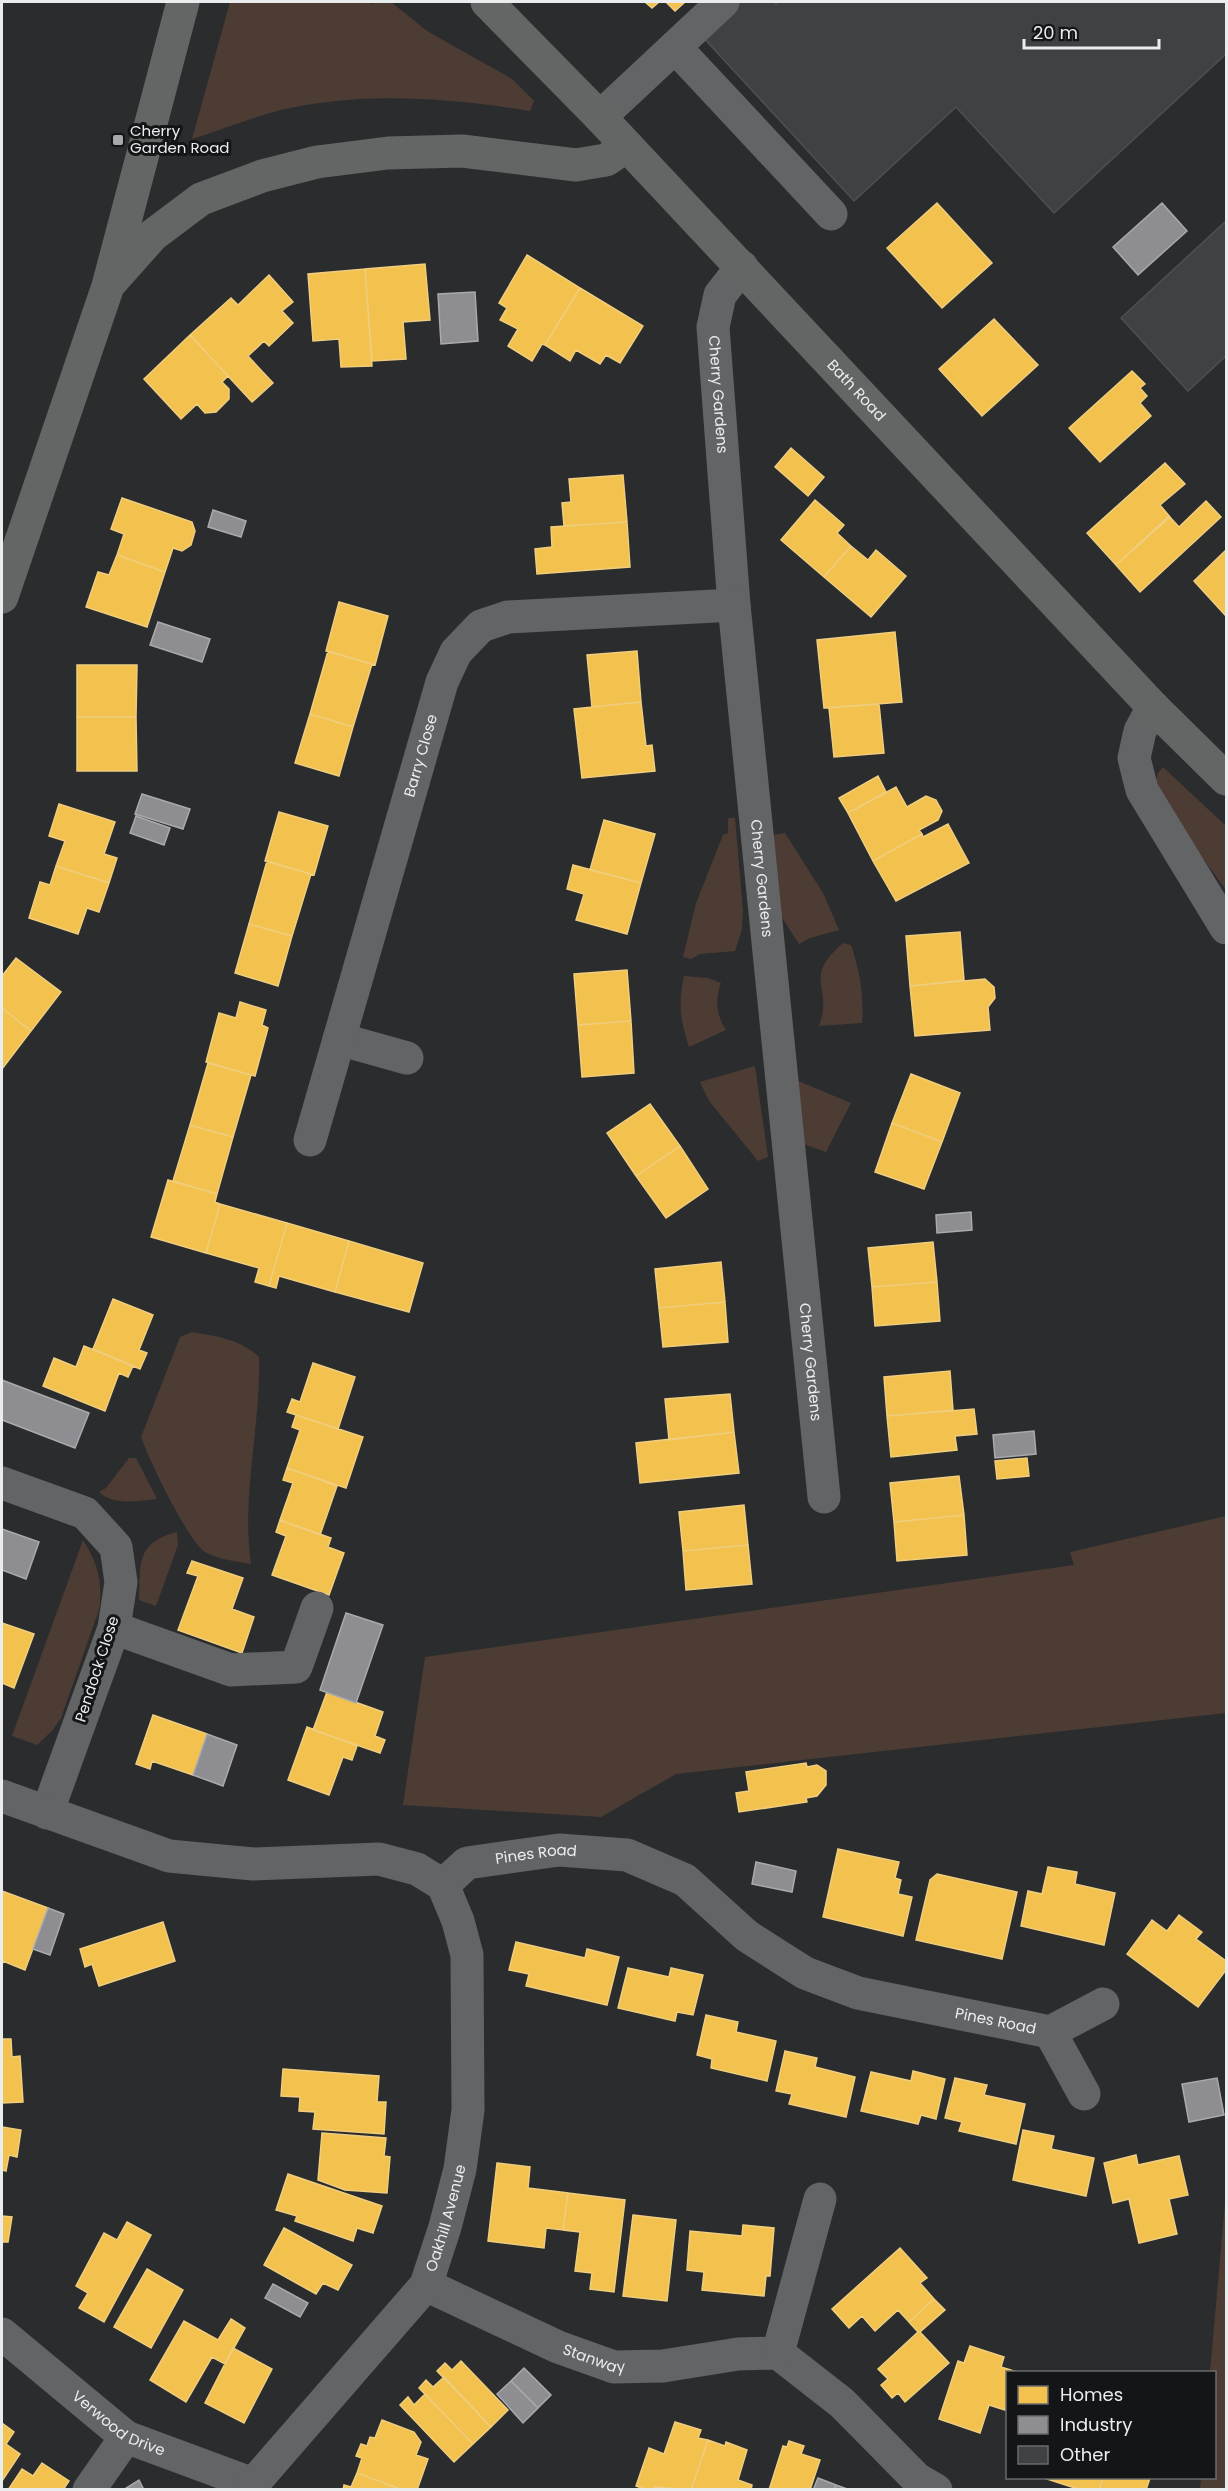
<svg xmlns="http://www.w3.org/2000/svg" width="1228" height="2491" font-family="Poppins,sans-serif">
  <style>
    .green { fill: #4d3c34 }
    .homes { fill: #f2c14e; stroke: #f0ce7e; stroke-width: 1.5 }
    .industry { fill: #8d8d92; stroke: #a9aaae; stroke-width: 1.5 }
    .building { fill: #3f4143; stroke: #4e5051; stroke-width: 1.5 }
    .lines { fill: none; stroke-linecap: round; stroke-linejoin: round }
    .minor { stroke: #636465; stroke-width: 33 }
    .major { stroke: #646565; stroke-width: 33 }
    .poi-dot { fill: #a7a9ab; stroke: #131516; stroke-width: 2 }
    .labels { text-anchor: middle; stroke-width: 6; stroke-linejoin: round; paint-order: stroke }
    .poi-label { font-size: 15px; fill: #eaedee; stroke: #131516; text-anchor: start }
    .street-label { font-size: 15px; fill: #eaedee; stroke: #131516 }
  </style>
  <rect width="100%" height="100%" fill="#2a2c2e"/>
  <path class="green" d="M230,2H369L372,4L375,2H391L427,31L512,79L534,101L530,111C444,97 351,90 266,114C241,122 217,131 192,139Z
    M1163,767L1226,826V890L1153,790L1158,773Z
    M728,818H735L743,912L742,929L735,951L700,954L691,959L683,957L696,903L723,835L728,833Z
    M785,833L823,893L839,930L810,938L799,944L779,913L772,835Z
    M843,943L851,945C860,972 864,995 862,1023L819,1026C834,985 801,980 843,943Z
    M684,976L708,978L721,983C715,1000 716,1014 726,1030L689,1047C680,1018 678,1006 684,976Z
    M755,1066L768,1157L758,1161L709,1101L700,1082Z
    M796,1080L851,1103L826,1152L801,1143Z
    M192,1332C216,1336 242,1340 259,1357C261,1427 241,1495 251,1564C236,1561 219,1560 205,1552C189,1543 148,1458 141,1437L180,1337Z
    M129,1458H136L157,1499C140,1501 113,1506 99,1492L106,1488Z
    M1226,1516V1713L676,1774L601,1817L403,1805L425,1657L1074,1565L1070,1552Z
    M177,1532L178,1545L156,1606L139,1600C141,1564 135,1543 177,1532Z
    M83,1540C98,1563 103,1583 99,1610L61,1718L52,1731L37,1745L12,1736Z
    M1226,2191V2489H1200L1201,2478H1214V2372H1210Z"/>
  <path class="homes" d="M645,2H659L652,8Z
    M666,2H685L675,11Z
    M937,203L992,263L942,308L887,248Z
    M527,255L580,288L545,345L542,344L532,361L508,346L518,329L500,320L507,308L499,303Z
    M425,264L430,320L403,322L406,359L372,361L365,269Z
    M365,269L372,366L341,367L339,339L313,341L308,274Z
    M269,275L293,302L282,311L293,323L269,346L264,341L248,356L273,383L252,402L190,335L231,298L238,305Z
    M580,288L643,326L620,363L606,355L600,364L576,350L570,361L545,345Z
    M994,319L1038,365L982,416L939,369Z
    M190,335L228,376L222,382L229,389V399L216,412L205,413L197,404L181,419L144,379Z
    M1132,371L1145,384L1140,388L1147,396L1140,403L1151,416L1100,462L1069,428Z
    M791,448L824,477L808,496L775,467Z
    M1165,463L1185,484L1160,505L1170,517L1116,565L1087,533Z
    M623,475L627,522L564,526L562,503L571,502L569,479Z
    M122,498L192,522L195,531L191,545L182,551L173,548L165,572L117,555L124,534L111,529Z
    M815,500L844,525L837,533L851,546L824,577L781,540Z
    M1206,501L1221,517L1140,592L1116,565L1169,516L1179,527Z
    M627,522L630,567L537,574L535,549L552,547L551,527Z
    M851,546L868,560L876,550L906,576L871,617L824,577Z
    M1226,550V616L1194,581Z
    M117,555L165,572L147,627L86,607L98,572L109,575Z
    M339,602L388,616L375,665L326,651Z
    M895,632L902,702L824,708L817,640Z
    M328,651L372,664L353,727L310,714Z
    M637,651L641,702L592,707L587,655Z
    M77,665H137L136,717H77Z
    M641,702L646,746L652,745L655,771L582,778L574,709Z
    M879,704L884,753L834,757L829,708Z
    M310,714L353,727L339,776L295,763Z
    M77,717H136L137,771H77Z
    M878,776L886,792L848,813L839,798Z
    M896,787L907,807L926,796L936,800L942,811L938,820L919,830L922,834L873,861L848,813Z
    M59,804L115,822L104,854L117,858L109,883L56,866L65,841L49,836Z
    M279,812L328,826L314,875L265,861Z
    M604,820L655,834L641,883L590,870Z
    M948,824L969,863L896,901L873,861L922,834L923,837Z
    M267,861L311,874L292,936L249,924Z
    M573,865L641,883L627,934L576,920L584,894L567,889Z
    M56,866L109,883L99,912L87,908L78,934L29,918L40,882L50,885Z
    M249,924L292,936L278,986L235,973Z
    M960,932L964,980L910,986L906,936Z
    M16,958L61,992L31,1031L2,1008V976Z
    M627,970L631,1021L578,1025L574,974Z
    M985,979L994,987L995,998L988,1007L990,1030L915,1036L910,986Z
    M240,1002L266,1010L262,1025L268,1028L255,1076L206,1062L219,1013L236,1018Z
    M2,1008L31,1031L2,1069Z
    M631,1021L634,1073L582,1077L578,1025Z
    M208,1063L251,1075L233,1137L190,1125Z
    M911,1074L960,1093L942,1142L892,1123Z
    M650,1104L680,1146L636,1176L607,1133Z
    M892,1123L942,1142L924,1189L875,1172Z
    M190,1125L233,1137L217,1194L173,1181Z
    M680,1146L708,1189L666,1218L636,1176Z
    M168,1180L217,1194L215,1202L220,1204L206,1253L151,1237Z
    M220,1204L287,1223L269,1286L255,1282L259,1268L206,1253Z
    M287,1223L349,1241L335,1292L279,1276L276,1288L269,1286Z
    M349,1241L423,1263L409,1312L335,1292Z
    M933,1242L937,1282L872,1287L868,1248Z
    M721,1262L725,1302L659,1308L655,1269Z
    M937,1282L940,1321L875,1326L872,1287Z
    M113,1299L153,1315L139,1350L147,1353L140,1369L93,1349Z
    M725,1302L728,1342L663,1347L659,1308Z
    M84,1346L133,1366L128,1377L119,1373L105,1411L43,1386L54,1358L76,1367Z
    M313,1363L355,1377L338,1429L287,1412L292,1399L300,1402Z
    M950,1371L953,1410L887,1416L884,1377Z
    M730,1394L734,1432L669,1440L665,1399Z
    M974,1409L977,1434L955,1436L957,1450L891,1457L887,1416Z
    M296,1415L363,1437L346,1488L287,1468L300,1430L292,1427Z
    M734,1432L739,1473L640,1483L636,1443Z
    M1027,1458L1029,1476L997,1479L995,1461Z
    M287,1468L337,1486L320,1535L280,1520L293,1483L283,1480Z
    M959,1476L964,1515L894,1522L890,1483Z
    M744,1505L748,1545L683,1551L679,1512Z
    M964,1515L967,1555L897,1561L894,1522Z
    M280,1520L331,1538L328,1547L344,1553L329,1595L272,1575L286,1536L276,1532Z
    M748,1545L752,1584L686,1590L683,1551Z
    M192,1561L243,1578L232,1609L254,1617L242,1653L178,1630L198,1576L187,1573Z
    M2,1623L34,1634L14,1688L2,1683Z
    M327,1692L383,1712L375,1736L385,1740L380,1753L313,1730Z
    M153,1715L207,1734L193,1775L152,1761L150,1769L136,1764Z
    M307,1727L357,1746L352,1760L343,1757L329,1795L288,1780Z
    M806,1763L807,1767L817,1765L826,1771V1785L817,1796L806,1798L807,1802L739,1812L736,1793L749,1791L746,1772Z
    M838,1849L899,1862L895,1878L901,1880L898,1894L912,1897L903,1936L823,1917Z
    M1048,1867L1077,1872L1075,1884L1115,1893L1104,1945L1021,1926L1028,1891L1042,1894Z
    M937,1874L1017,1892L1002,1959L916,1940L930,1880Z
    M2,1891L48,1908L25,1970L3,1961L2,1965Z
    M1179,1915L1202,1932L1196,1939L1226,1961V1970L1198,2007L1127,1954L1152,1920L1167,1931Z
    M163,1922L175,1961L99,1986L92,1964L85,1967L80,1949Z
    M516,1942L585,1958L587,1949L619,1957L607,2005L526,1986L529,1974L509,1970Z
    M628,1968L669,1977L671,1968L703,1975L693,2015L677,2012L675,2021L618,2008Z
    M706,2015L738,2022L736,2032L776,2041L767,2081L711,2068L712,2059L697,2055Z
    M2,2039H11L12,2057L20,2056L23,2102L2,2103Z
    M785,2051L817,2058L815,2067L855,2077L846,2117L789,2104L792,2094L776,2091Z
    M283,2069L379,2076L377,2102H386L384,2134L313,2129L315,2112L299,2111L300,2097L281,2096Z
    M913,2071L945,2079L936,2119L921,2115L918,2124L861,2111L871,2072L911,2081Z
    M955,2078L987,2085L984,2095L1025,2104L1016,2144L959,2131L962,2122L945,2118Z
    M2,2127L21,2130L17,2157L9,2155L6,2171L2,2170Z
    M1023,2130L1054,2136L1051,2149L1094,2158L1086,2196L1013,2180Z
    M322,2133L386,2138L384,2156L390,2157L387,2193L345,2190L318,2180Z
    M1136,2155L1138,2165L1179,2156L1188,2195L1169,2199L1177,2234L1139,2243L1129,2199L1113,2203L1104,2163Z
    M497,2163L530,2167L528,2188L568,2193L563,2230L546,2228L544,2248L488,2241Z
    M288,2174L382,2206L373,2233L357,2228L353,2241L295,2221L297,2216L276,2210Z
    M568,2193L625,2200L614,2292L590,2289L592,2273L575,2271L580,2232L563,2230Z
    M633,2215L676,2220L667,2301L623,2296Z
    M2,2216L12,2217L8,2242H2Z
    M127,2222L151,2235L104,2322L79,2308L88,2293L76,2286L104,2233L117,2240Z
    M743,2225L774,2228L770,2276H766L764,2296L702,2290L704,2272L687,2270L690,2231L742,2236Z
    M284,2228L352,2265L338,2290L323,2283L316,2294L264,2265Z
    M900,2248L927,2278L920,2283L934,2299L909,2322L898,2310L875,2331L862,2316L849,2328L832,2309Z
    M147,2269L183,2290L151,2348L114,2327Z
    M934,2299L945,2310L920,2332L949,2363L905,2402L898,2393L892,2398L881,2385L888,2379L878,2369L918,2332L909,2322Z
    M231,2319L245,2328L225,2364L212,2357L186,2402L150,2380L184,2321L218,2340Z
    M970,2346L1004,2357L1001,2367L1017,2372H1008V2402L1005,2410L989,2405L980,2433L939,2419L958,2361L964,2363Z
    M233,2348L272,2369L244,2423L205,2403Z
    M461,2361L508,2410L491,2427L437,2371L445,2363L452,2370Z
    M444,2377L491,2427L473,2444L419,2388L426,2380L433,2387Z
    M425,2394L473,2444L454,2462L400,2405L408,2397L414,2405Z
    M382,2420L414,2432L421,2442L416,2455L428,2459L417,2490H403L357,2473L362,2458L356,2456L361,2444L367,2446L370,2437L375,2438Z
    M675,2422L701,2430L698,2438L708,2440L691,2490L655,2487L654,2490H647L636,2486L649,2448L664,2454Z
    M2,2423L14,2432L6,2444L20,2454L2,2481Z
    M708,2440L725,2446L726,2442L747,2450L738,2480L752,2485L751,2490H691Z
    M789,2441L804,2446L801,2454L820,2460L810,2490H769L783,2446L787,2447Z
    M42,2463L69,2481L63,2490H8L22,2469L33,2476Z
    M357,2473L403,2490H343L344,2485L351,2487Z
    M1044,2478H1103L1099,2490H1081Z
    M1103,2478H1150L1146,2490H1099Z"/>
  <path class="industry" d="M1162,203L1187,231L1138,275L1113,247Z
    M475,292L478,341L441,344L438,294Z
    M213,510L246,521L241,537L208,527Z
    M158,622L210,639L202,662L150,645Z
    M142,794L190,809L183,829L135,814Z
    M136,816L170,828L164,845L130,833Z
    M971,1212L972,1230L937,1233L936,1215Z
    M2,1380L89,1413L75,1448L2,1420Z
    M1034,1431L1036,1454L995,1458L993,1435Z
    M2,1529L39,1542L26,1579L2,1570Z
    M346,1613L383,1625L356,1703L320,1690Z
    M207,1734L237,1745L223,1786L193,1775Z
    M756,1862L796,1871L792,1892L752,1884Z
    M48,1908L64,1914L50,1955L33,1949Z
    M1217,2078L1224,2115L1189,2122L1182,2084Z
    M273,2284L308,2303L300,2317L265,2298Z
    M524,2368L551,2395L538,2408L511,2381Z
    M511,2381L538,2408L523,2423L497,2394Z
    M818,2478L836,2485L834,2490H813Z
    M139,2480L144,2490H123Z
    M836,2485L850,2490H834Z"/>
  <path class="building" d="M738,2H774L776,4L779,2H1226V54L1054,213L956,107L854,201L701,35Z
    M1226,221V356L1188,391L1121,318Z"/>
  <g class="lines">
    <g class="minor">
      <path d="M675,47L831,214"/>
      <path d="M600,117L723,2"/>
      <path id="s1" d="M742,267L720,295L713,327L734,605L824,1497"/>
      <path d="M1153,707L1140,731L1134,758L1142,790L1226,928"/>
      <path d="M339,1039L407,1058"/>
      <path id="s2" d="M310,1140L442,682L456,652L481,626L508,617L734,605"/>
      <path d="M2,1483L85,1513L116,1547L121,1582L114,1628L47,1813"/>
      <path d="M114,1628L231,1670L296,1667L317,1608"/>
      <path id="s3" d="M2,1796L169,1856L253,1864L379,1859L417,1869L443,1885L467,1863L559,1850L627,1855L685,1880L747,1936L805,1973L858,1993L1050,2032"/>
      <path d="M1084,2094L1050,2032L1103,2004"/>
      <path id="s4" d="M426,2285L558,2347L614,2367L663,2366L738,2354L778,2353L842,2403L917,2479L936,2490"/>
      <path id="s5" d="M2,2334L126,2437L253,2484"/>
      <path d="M778,2353L820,2199"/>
      <path d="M89,2490L126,2437"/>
      <path id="s6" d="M255,2490L253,2484L426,2285L445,2227L460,2169L468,2110L467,1955L458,1921L443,1885"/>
    </g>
    <g class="major">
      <path id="s7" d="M487,2L600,117L1153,707L1226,779"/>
      <path d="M112,281L153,235L201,199L262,176L317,162L388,153L462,151L576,165L606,160L627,146"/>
      <path d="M2,597L108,286L183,2"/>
    </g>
  </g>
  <rect class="poi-dot" x="112" y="134" width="12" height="12" rx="3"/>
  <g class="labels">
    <g class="poi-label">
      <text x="130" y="136">Cherry<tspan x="130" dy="17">Garden Road</tspan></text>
    </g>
    <g class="street-label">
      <text dy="5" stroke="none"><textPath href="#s7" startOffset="536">Bath Road</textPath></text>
      <text dy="5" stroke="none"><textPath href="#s1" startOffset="136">Cherry Gardens</textPath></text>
      <text dy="5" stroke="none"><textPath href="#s2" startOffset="400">Barry Close</textPath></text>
      <text dy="5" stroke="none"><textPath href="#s1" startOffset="622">Cherry Gardens</textPath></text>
      <text dy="5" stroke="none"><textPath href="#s1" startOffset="1108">Cherry Gardens</textPath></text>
      <text transform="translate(97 1669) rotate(-72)" y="5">Pendock Close</text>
      <text dy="5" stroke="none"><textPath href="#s3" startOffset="560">Pines Road</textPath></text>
      <text dy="5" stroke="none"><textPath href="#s3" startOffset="1064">Pines Road</textPath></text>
      <text dy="5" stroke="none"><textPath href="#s6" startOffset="340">Oakhill Avenue</textPath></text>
      <text dy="5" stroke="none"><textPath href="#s4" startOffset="184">Stanway</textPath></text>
      <text dy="5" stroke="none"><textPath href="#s5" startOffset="148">Verwood Drive</textPath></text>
    </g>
  </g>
  <rect width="1228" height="2491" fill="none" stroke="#eaedee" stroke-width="6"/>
  <rect x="1006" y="2371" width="210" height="108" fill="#131516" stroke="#696b6c" stroke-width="1.5"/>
  <rect x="1018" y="2386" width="30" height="18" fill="#f2c14e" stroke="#696b6c" stroke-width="1.5"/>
  <text x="1060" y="2401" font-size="18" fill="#eaedee">Homes</text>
  <rect x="1018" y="2416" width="30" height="18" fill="#8d8d92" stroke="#696b6c" stroke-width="1.5"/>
  <text x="1060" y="2431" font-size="18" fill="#eaedee">Industry</text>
  <rect x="1018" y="2446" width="30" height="18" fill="#3f4143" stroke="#696b6c" stroke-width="1.5"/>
  <text x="1060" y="2461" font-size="18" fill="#eaedee">Other</text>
  <path d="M1024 39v9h135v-9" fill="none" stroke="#eaedee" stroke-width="3"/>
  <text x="1033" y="39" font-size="18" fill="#eaedee" stroke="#131516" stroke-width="4.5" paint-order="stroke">20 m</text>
</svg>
